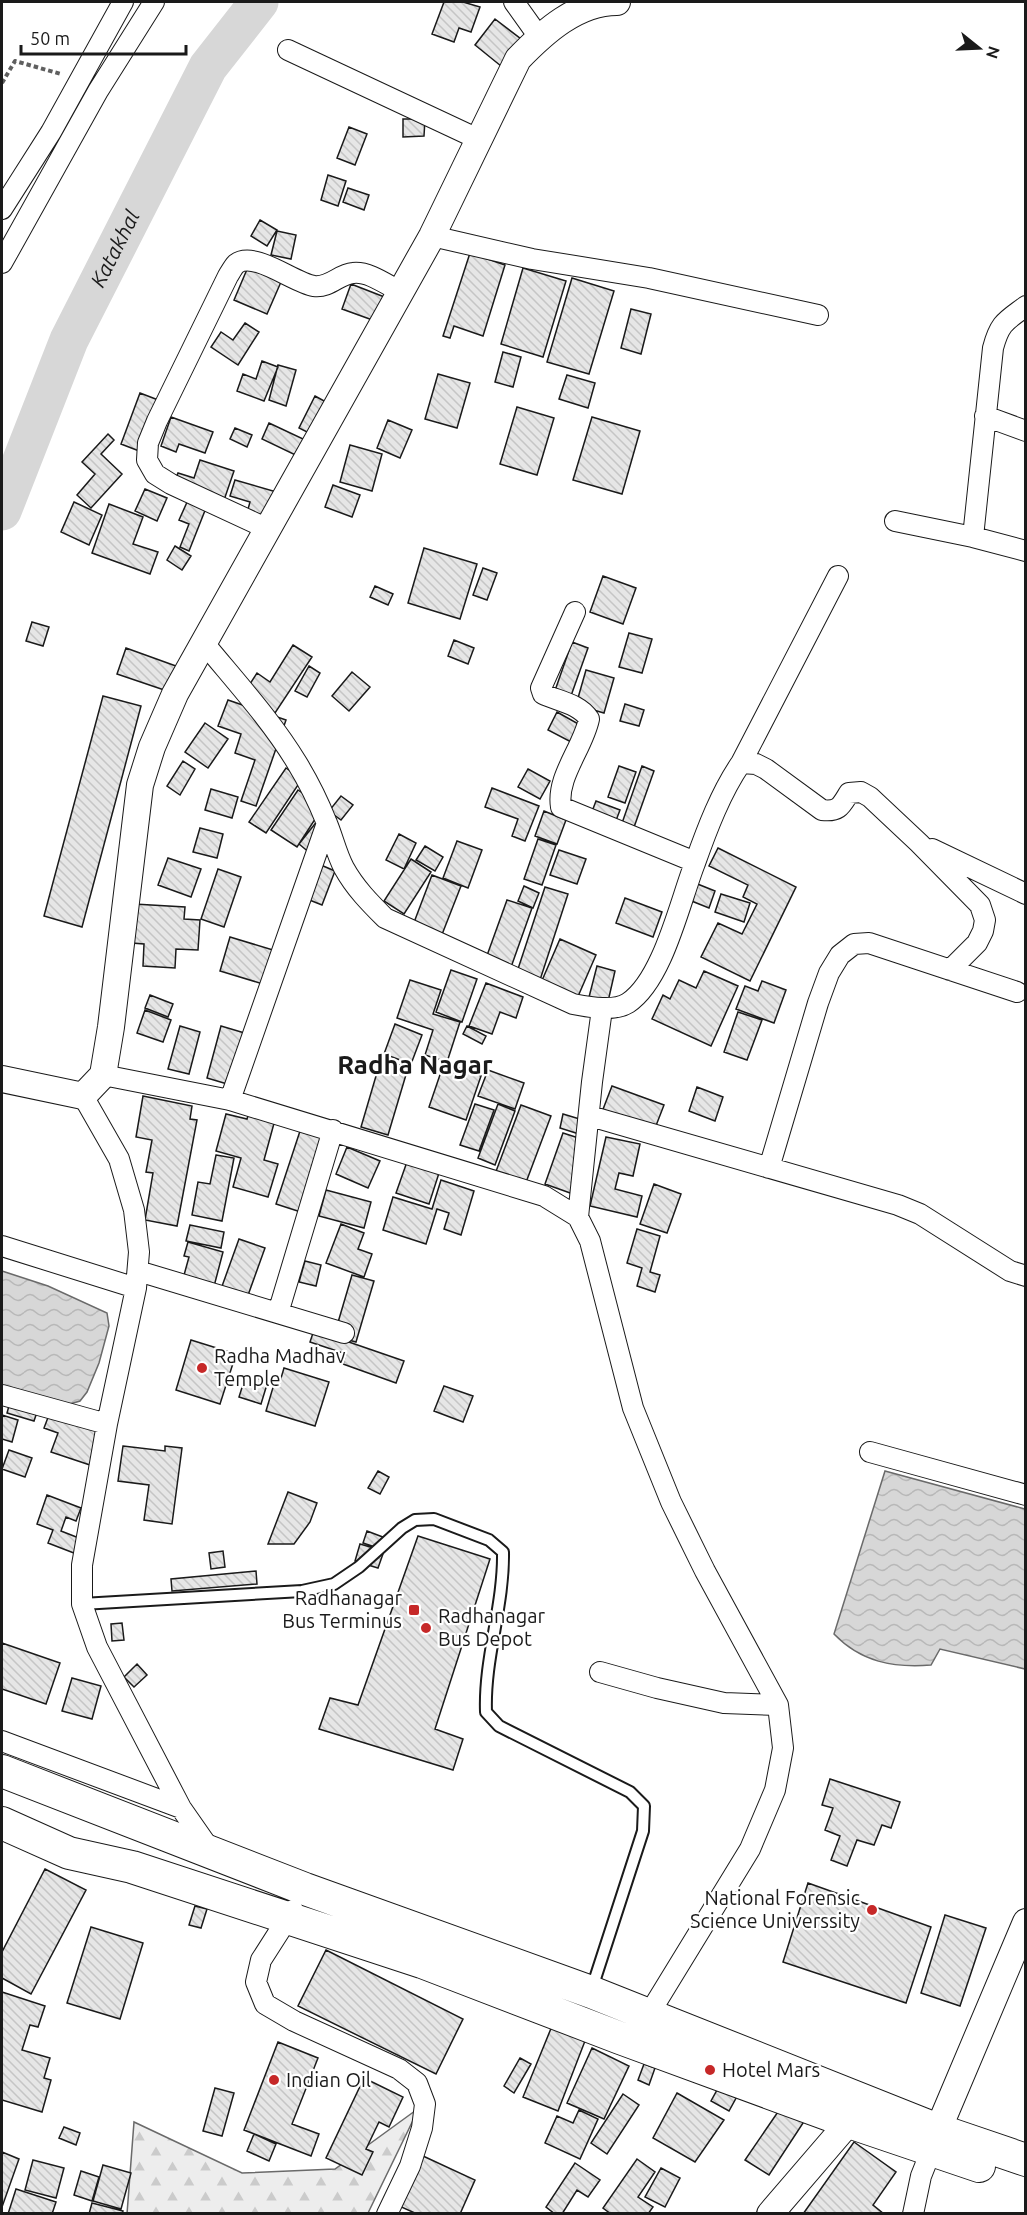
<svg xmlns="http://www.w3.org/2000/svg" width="1027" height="2215" font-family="Ubuntu,sans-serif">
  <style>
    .forest { fill: url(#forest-firs); stroke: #6a6a6a; stroke-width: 1.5 }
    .water { fill: url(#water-waves); stroke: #6a6a6a; stroke-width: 1.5 }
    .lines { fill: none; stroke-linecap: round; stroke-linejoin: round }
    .river { stroke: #d7d7d7; stroke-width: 39 }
    .building { fill: url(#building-back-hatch); stroke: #1a1a1a; stroke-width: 1.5 }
    .service-casing { stroke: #1a1a1a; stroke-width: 14 }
    .minor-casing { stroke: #1a1a1a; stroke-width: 22 }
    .tertiary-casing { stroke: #1a1a1a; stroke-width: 28 }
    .primary-casing { stroke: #1a1a1a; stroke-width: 34 }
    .path { stroke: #5f5f5f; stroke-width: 4; stroke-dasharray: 4.5 3; stroke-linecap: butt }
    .service { stroke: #fff; stroke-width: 10 }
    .minor { stroke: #fff; stroke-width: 20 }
    .tertiary { stroke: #fff; stroke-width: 26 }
    .primary { stroke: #fff; stroke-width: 32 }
    .poi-dot { fill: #c62828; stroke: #fff; stroke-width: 2 }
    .labels { text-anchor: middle; stroke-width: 4.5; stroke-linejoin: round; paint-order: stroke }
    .poi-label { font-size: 20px; fill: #1a1a1a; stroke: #fff; text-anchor: start }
    .water-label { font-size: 21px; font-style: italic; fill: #1a1a1a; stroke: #fff }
    .district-label { font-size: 26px; font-weight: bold; fill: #1a1a1a; stroke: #fff }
  </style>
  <defs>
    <pattern id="forest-firs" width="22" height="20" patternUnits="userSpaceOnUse" patternTransform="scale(1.5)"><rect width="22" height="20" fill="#ededed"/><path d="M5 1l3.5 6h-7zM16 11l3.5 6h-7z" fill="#cbcbcb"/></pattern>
    <pattern id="water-waves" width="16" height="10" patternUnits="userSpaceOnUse" patternTransform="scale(1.5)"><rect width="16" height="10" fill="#d7d7d7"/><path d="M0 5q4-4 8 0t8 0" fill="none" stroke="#b8b8b8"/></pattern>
    <pattern id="building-back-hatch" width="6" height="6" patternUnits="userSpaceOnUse" patternTransform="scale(1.5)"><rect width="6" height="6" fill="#e6e6e6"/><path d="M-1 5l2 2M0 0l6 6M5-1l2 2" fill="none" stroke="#c5c5c5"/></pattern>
  </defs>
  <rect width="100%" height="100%" fill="#fff"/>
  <path class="forest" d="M419,2108L368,2213L127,2214L134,2122L242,2173L335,2169Z"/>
  <path class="water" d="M2,1271L48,1286L107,1313L109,1326L99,1363L87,1392L80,1401L63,1406L2,1387Z
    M885,1471L1025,1509V1669L940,1649L931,1665C893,1668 861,1662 834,1634Z"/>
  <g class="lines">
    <path class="river" id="s1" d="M2,511L69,340L208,67L259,2"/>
  </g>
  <path class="building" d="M444,2H463L480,7L471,32L459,28L454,42L432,34Z
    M495,19L521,39L501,66L475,45Z
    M403,119H425L424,136L403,137Z
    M349,127L367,134L355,165L337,158Z
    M328,175L346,181L338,206L321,200Z
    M348,188L369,195L364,210L343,202Z
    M260,220L277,230L267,246L251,236Z
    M277,231L296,235L291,259L271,255Z
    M470,253L505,265L483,336L454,326L450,338L443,336Z
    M248,267L281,282L267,314L234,300Z
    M523,268L566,281L543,357L501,344Z
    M572,278L614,291L589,374L547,362Z
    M351,284L387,298L378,322L342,309Z
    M631,309L651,314L641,354L621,348Z
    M245,323L259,332L238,365L211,347L221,332L233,340Z
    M503,352L521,357L513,387L495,382Z
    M262,361L278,367L264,401L237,391L243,374L256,379Z
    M278,365L296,370L286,406L269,400Z
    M438,374L470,383L457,428L425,419Z
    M567,375L595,383L588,408L559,399Z
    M140,393L166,403L147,454L121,444Z
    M315,396L337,408L321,439L299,428Z
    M517,407L554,418L537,475L500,464Z
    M171,417L213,432L205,453L179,444L176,452L161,446Z
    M592,417L640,431L622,494L573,480Z
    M388,420L412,430L400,458L377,448Z
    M269,423L316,445L308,461L262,439Z
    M235,428L252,435L247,447L230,439Z
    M108,434L114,440L101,454L122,474L91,508L77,495L95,474L82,462Z
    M350,445L382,454L372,491L340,482Z
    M200,460L234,471L222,506L172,489L178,473L194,478Z
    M235,480L280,493L271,527L245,520L250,502L230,496Z
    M333,485L360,495L352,517L325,507Z
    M145,489L167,498L157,521L135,511Z
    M188,500L206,508L189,551L180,547L189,524L179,520Z
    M74,502L102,515L89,545L61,532Z
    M109,504L143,517L133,544L158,552L150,574L92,553Z
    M175,546L191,556L182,570L167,560Z
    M424,548L477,564L460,619L408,603Z
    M483,568L497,573L487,600L473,595Z
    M603,576L636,588L623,624L590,612Z
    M375,586L393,594L388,605L370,597Z
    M32,622L49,627L43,646L26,641Z
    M629,633L652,639L642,673L619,667Z
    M454,640L474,648L468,664L448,656Z
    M572,642L588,648L567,707L551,702Z
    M293,645L312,657L275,713L244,693L257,673L270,682Z
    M126,648L187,670L179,695L117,674Z
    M309,666L320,673L307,697L295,691Z
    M586,670L614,678L604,713L576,705Z
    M352,672L370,687L349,711L332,696Z
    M103,696L141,706L82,927L44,916Z
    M228,700L286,720L256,806L241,801L255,760L235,753L241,734L218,726Z
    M625,704L644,710L639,726L620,721Z
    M557,712L582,726L573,743L548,730Z
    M205,723L228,739L208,768L185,752Z
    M183,761L195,769L180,795L167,786Z
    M619,766L636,772L625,803L608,797Z
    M642,766L654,771L633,830L621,826Z
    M286,768L302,779L266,833L249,822Z
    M528,769L550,781L540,799L518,787Z
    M492,788L539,806L525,841L512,836L518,819L485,807Z
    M211,789L238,797L232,818L205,810Z
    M298,790L323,807L297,847L271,830Z
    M341,796L353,805L341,820L329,811Z
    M596,801L620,810L612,831L588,822Z
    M544,811L566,820L557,844L535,836Z
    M318,820L316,858L299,844Z
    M200,828L223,834L217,858L193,852Z
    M399,834L416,843L404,869L386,860Z
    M538,839L556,845L542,885L524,879Z
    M457,841L482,850L468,888L443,878Z
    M425,846L443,857L435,871L416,860Z
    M718,848L796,887L750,981L701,957L718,923L742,934L757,904L743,897L748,885L709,866Z
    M559,850L586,859L577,884L550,875Z
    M168,858L201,869L191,897L158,885Z
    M411,859L431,872L404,914L384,901Z
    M316,863L335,871L322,905L302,897Z
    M218,869L241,877L224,927L201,919Z
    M432,875L461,886L441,937L413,925Z
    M695,883L715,891L709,908L689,900Z
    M524,886L539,893L533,908L518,901Z
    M545,887L568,894L539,983L516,975Z
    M721,894L750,903L744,922L715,912Z
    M625,898L662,912L653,937L616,923Z
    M507,900L532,908L510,970L485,961Z
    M134,904L185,907L184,919L200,920L198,950L176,949L175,968L143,966L144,944L132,943Z
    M230,937L273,950L263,984L220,971Z
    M560,939L596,955L576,1001L540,985Z
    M597,966L615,971L607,1006L588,1001Z
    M451,970L477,979L462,1022L436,1012Z
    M704,971L738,986L711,1046L652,1019L663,995L670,999L679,980L696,988Z
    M410,980L441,990L433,1014L460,1022L447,1062L425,1055L433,1030L397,1018Z
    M762,981L786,990L774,1023L736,1009L745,986L758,991Z
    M486,983L523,997L516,1018L500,1012L492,1034L469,1026Z
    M150,995L173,1004L168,1017L145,1008Z
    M145,1010L171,1020L163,1042L137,1033Z
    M738,1012L762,1020L747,1060L724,1052Z
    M395,1024L422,1035L411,1064L384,1054Z
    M180,1026L200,1032L189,1074L168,1069Z
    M221,1026L248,1034L234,1086L207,1078Z
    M467,1026L486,1036L482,1044L463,1034Z
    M381,1059L408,1068L388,1135L361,1127Z
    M444,1063L481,1076L466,1120L429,1107Z
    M488,1070L524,1083L515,1109L478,1096Z
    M612,1086L664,1105L652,1136L600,1117Z
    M697,1087L723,1097L715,1121L689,1111Z
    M143,1096L192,1106L190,1119L197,1120L177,1226L145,1220L153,1173L146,1172L152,1140L136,1137Z
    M475,1104L494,1110L479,1151L460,1145Z
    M498,1104L515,1111L495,1165L478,1158Z
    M521,1105L551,1116L525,1185L495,1174Z
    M250,1109L276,1116L264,1160L278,1164L268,1197L233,1187L241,1158L216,1151L226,1114L247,1119Z
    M563,1114L583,1120L579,1134L560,1128Z
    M302,1125L333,1135L307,1214L276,1204Z
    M563,1133L591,1142L573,1194L545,1184Z
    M606,1137L640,1144L633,1176L619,1173L615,1189L642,1196L637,1217L590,1206Z
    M347,1147L380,1161L368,1188L336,1174Z
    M216,1155L234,1158L222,1221L192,1215L198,1182L210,1184Z
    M408,1159L440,1170L429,1204L396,1193Z
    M441,1180L474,1191L461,1235L444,1229L449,1213L437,1209L426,1244L383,1230L393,1197L432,1209Z
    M654,1184L681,1194L667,1233L640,1224Z
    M326,1190L371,1202L364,1228L319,1216Z
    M341,1224L364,1233L358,1249L372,1254L364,1277L326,1263Z
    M190,1225L224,1232L221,1248L186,1241Z
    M637,1229L660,1236L650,1272L660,1275L655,1292L637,1286L642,1268L627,1263Z
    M239,1239L265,1248L247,1298L221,1289Z
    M188,1242L223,1252L212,1294L181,1286L189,1257L184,1256Z
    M305,1261L321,1265L316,1286L299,1282Z
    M352,1275L374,1281L356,1342L334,1336Z
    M314,1330L404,1361L396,1383L343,1364L346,1354L310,1342Z
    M191,1340L236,1354L220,1404L176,1390Z
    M284,1368L329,1382L315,1426L266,1411L274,1384L279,1385Z
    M246,1375L268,1381L261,1404L239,1397Z
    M444,1386L473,1396L463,1422L434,1411Z
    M12,1395L40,1403L34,1421L7,1413Z
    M52,1407L104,1425L90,1465L51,1452L58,1433L44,1428Z
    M2,1415L18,1420L12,1442L2,1439Z
    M123,1446L165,1451V1446L182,1448L172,1524L144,1520L149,1485L118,1481Z
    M9,1450L32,1458L25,1477L2,1469Z
    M378,1471L389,1477L380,1494L368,1488Z
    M288,1492L317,1503L310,1522L294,1544H268Z
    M47,1495L81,1508L76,1521L66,1517L61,1531L84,1540L79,1555L48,1543L53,1530L37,1524Z
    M367,1531L388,1539L384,1550L363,1543Z
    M418,1536L490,1559L435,1729L463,1739L453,1770L319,1729L330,1698L358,1705Z
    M360,1544L384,1551L378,1568L355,1561Z
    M223,1551L225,1567L211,1569L209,1553Z
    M256,1571L257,1584L172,1591L171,1579Z
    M122,1623L124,1640L112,1641L111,1624Z
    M2,1643L60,1663L46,1704L2,1689Z
    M137,1664L147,1675L134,1687L124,1677Z
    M72,1678L101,1686L92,1719L62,1711Z
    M830,1779L900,1802L891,1828L882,1825L874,1845L857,1840L847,1866L831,1860L840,1836L825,1830L833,1808L822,1805Z
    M45,1869L86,1890L31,1994L2,1978V1952Z
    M808,1883L931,1927L906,2003L783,1962Z
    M195,1906L207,1909L201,1928L189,1925Z
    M945,1915L986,1928L960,2006L921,1993Z
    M91,1927L143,1943L120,2019L67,2003Z
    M326,1950L463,2019L436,2074L298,2006Z
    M2,1992L45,2006L38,2027L30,2025L22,2050L50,2058L44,2078L51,2080L42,2112L2,2100Z
    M552,2026L585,2041L558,2111L523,2097Z
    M278,2042L318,2058L292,2124L319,2134L311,2156L244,2130Z
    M592,2048L629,2066L604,2119L567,2103Z
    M520,2058L531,2064L514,2093L504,2086Z
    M644,2064L655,2068L649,2085L638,2080Z
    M364,2078L403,2097L389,2127L379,2122L366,2149L373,2152L362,2175L326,2158Z
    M722,2081L741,2089L729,2111L711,2101Z
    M215,2088L234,2093L222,2136L203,2131Z
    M677,2093L724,2120L695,2162L653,2138Z
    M623,2094L639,2105L607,2154L591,2143Z
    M782,2106L805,2120L769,2175L745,2160Z
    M579,2110L598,2119L580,2159L545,2143L557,2116L573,2123Z
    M64,2127L80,2133L76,2145L59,2138Z
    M254,2134L276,2144L269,2161L247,2151Z
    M854,2142L896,2172L873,2205L884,2214H803Z
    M2,2152L19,2159L2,2207Z
    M423,2156L475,2180L460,2214H417L399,2206Z
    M637,2159L655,2172L638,2197L653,2207L648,2214H611L603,2208Z
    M33,2160L64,2168L56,2198L25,2190Z
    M575,2163L600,2180L588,2197L577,2190L562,2214H555L546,2207Z
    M103,2165L131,2173L121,2209L93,2201Z
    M661,2168L680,2178L665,2207L645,2197Z
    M81,2171L99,2177L92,2201L74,2195Z
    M16,2189L56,2202L52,2214H8Z
    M92,2203L123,2211L122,2214H89Z"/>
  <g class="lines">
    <defs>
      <path id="service" d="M82,1604L302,1591L334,1584L359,1567L402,1528L415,1520L434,1519L489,1540L503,1552C504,1606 484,1658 486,1712L499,1726L630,1792L644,1806L643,1831L592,1988"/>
      <path id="minor" d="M514,2L539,37
        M288,50L478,139
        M2,209L51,132L123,2
        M432,236L532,259L649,278L818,315
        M2,263L98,91L154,2
        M985,416L1026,431
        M895,521L973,537L1026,551
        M268,529L171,484L155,474L147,460L148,443L157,421L228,276C230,273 233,267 236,264C254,250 294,283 314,286C330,288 339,274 353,273C369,271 387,285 401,292
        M973,537L993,348C1000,322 1006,321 1026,306
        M575,612L541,688L543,694C558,701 580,704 589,719C583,748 556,777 561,807L695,862
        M204,643C236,682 271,720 297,763C308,781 318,801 326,821C333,837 336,853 344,868C355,888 370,903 385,918L573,1004C589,1007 614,1012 628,1003C663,980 680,901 695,863C707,829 721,792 741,763L756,764L766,769L822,810C839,812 841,806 849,793L861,792L870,797L919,843L980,905L985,920L983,931L977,943L950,970
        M741,763L838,576
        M932,849L1026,894
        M103,1075L230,1100L544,1196L578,1217L590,1241L633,1408L671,1502L705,1571L778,1705L783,1748L775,1790L750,1849L649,2014
        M83,1096L119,1159L134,1210L139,1252L136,1288L107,1424L82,1565V1604L97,1647L181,1808L211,1851
        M230,1100L327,823
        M590,1116L898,1205L920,1214L1010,1271L1026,1276
        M769,1168L818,1003L829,973L840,955L854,944L869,943L1017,992
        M578,1217L592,1082L602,1009
        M2,1246L136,1288
        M138,1271L344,1333
        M278,1313L333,1130
        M2,1395L107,1424
        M870,1452L1026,1495
        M600,1672L657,1688L724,1703L778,1705
        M2,1741L181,1808
        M293,1910L261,1960L256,1982L265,2004L294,2021L399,2069L417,2083L425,2104L422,2128L410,2166L387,2214
        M913,2214L921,2176L931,2151"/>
      <path id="tertiary" d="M2,1079L83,1096L103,1075L111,1027L140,785L152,747L175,694L432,236L518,59C544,32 577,2 617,2
        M938,2130L1026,1922
        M770,2214L849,2122"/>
      <path id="primary" d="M2,1771L305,1889L591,1992L938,2130L1026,2160
        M2,1823L69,1853L132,1867L422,1962L620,2038L849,2122L979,2166"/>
    </defs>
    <use href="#service" class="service-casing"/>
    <use href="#minor" class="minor-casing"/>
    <use href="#tertiary" class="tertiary-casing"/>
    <use href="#primary" class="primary-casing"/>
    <path class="path" d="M2,83L15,61L61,74"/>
    <use href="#service" class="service"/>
    <use href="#minor" class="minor"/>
    <use href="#tertiary" class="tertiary"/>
    <use href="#primary" class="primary"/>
  </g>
  <g class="poi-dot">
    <circle cx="202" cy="1368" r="6"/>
    <rect x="408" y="1604" width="12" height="12" rx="3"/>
    <circle cx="426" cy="1628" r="6"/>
    <circle cx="872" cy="1910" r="6"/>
    <circle cx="710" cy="2070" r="6"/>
    <circle cx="274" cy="2080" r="6"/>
  </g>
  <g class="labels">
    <g class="poi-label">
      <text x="214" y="1363">Radha Madhav<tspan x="214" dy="23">Temple</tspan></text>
      <text x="402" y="1605" text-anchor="end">Radhanagar<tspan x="402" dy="23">Bus Terminus</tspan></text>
      <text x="438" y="1623">Radhanagar<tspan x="438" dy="23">Bus Depot</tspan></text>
      <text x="860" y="1905" text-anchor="end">National Forensic<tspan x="860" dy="23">Science Universsity</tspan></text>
      <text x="722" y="2077">Hotel Mars</text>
      <text x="286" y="2087">Indian Oil</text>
    </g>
    <g class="water-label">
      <text dy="7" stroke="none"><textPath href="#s1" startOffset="286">Katakhal</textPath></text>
    </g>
    <g class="district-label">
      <text x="415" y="1074">Radha Nagar</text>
    </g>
  </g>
  <rect width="1027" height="2215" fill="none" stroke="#1a1a1a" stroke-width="6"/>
  <g transform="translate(979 48) rotate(108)" stroke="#ffffff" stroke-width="4.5" paint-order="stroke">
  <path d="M0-4.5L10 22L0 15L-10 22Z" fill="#1a1a1a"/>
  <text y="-9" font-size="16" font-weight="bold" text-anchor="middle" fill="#1a1a1a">N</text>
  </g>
  <path d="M21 45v9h165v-9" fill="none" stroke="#1a1a1a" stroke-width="3"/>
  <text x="30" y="45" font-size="18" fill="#1a1a1a" stroke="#ffffff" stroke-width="4.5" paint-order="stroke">50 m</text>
</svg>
